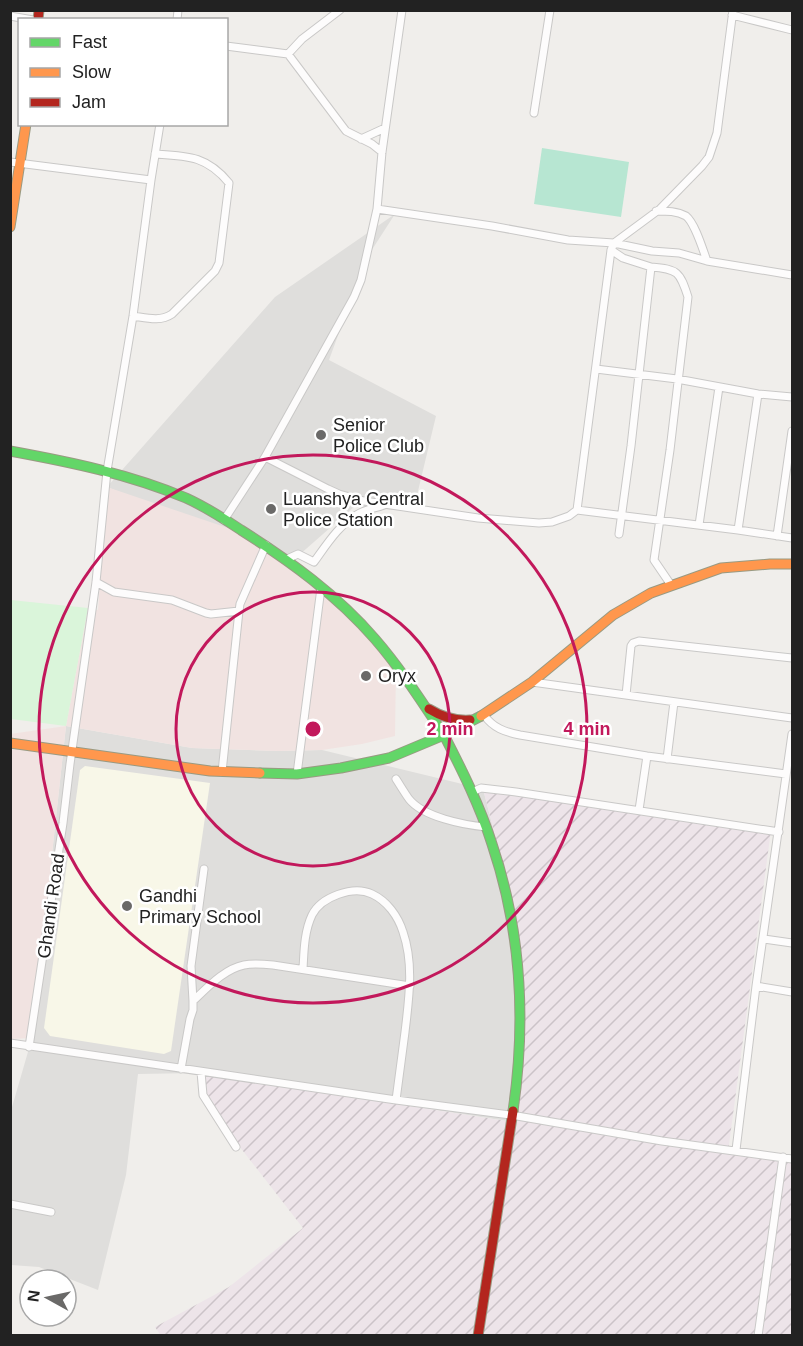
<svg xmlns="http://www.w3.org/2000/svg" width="803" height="1346" font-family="Helvetica,sans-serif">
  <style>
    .residential { fill: #dfdedc }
    .commercial { fill: #f1e3e1 }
    .industrial { fill: url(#industrial-furrows) }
    .education { fill: #f8f7e8 }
    .park { fill: #daf5da }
    .pitch { fill: #b7e6d2 }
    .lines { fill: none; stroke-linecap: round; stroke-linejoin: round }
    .street-casing { stroke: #c9c8c7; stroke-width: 9 }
    .fast-casing { stroke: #999a82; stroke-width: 11 }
    .slow-casing { stroke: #999a82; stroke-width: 11 }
    .jam-casing { stroke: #999a82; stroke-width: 11 }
    .street { stroke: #fdfcfc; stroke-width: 7 }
    .fast { stroke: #63d668; stroke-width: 9 }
    .slow { stroke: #ff974d; stroke-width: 9 }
    .jam { stroke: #b3261e; stroke-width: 9 }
    .ring { fill: none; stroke: #c2185b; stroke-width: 3 }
    .poi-dot { fill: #6a6968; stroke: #fff; stroke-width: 2 }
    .labels { text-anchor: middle; stroke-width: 5; stroke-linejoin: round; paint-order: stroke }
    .poi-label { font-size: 18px; fill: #222; stroke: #fff; text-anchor: start }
    .street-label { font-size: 18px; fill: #222; stroke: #fff }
    .centre { fill: #c2185b; stroke: #fff; stroke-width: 3 }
    .ring-label { font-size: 18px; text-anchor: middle; font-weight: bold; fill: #c2185b; stroke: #fff; stroke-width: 5; stroke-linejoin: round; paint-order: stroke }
  </style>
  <defs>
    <pattern id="industrial-furrows" width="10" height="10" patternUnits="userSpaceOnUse" patternTransform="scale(1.5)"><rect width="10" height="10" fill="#ede4e9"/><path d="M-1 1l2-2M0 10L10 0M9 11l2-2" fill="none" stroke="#cbc3c8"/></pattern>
  </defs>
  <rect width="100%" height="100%" fill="#f0eeeb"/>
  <path class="residential" d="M395,214L366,259L329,360L436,416L413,512L355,506L290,563L107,487L275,297Z
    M66,726L192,748L278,751L322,750L483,789L499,851L522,967L520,1103L507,1121L196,1073L138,1074L126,1175L98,1290L39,1267L11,1265L10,1114L32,1038Z"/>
  <path class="commercial" d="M107,487L263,540L340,605L396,667L395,736L362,744L322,750L278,751L192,748L66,726L32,1038L11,1039L10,734L66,726L88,608L98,610Z"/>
  <path class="industrial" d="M483,789L771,830L728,1152L792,1163V1335L161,1336L155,1327L229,1287L303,1228L215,1115L196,1073L506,1121L520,1104L522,967L499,851Z"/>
  <path class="education" d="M85,766L210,783L171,1051L164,1054L50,1036L44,1028L80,770Z"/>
  <path class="park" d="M11,600L88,608L66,726L11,719Z"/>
  <path class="pitch" d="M542,148L629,162L621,217L534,204Z"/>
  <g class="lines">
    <defs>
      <path id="street" d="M732,15L792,30
        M10,16L33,20
        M177,20L178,10
        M226,46L288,54L346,131L372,144L382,152
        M288,54L302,39L340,10
        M534,113L550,10
        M361,139L385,128
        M10,162L151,180
        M377,209L492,226L568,240L614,243L660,209L702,166L709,157L717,133L733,10
        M656,211C667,211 677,211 686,216C695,223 703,250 707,261
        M611,250L623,258L651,267L631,446L619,534
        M651,267C678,269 680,272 688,297L670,450L654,560L671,585
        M133,316C147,318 160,322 172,314L215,271L219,263L229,183C207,156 188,156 155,154
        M596,369L677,379L758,394L792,397
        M265,457L328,489L339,494L364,501L478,518L539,523L552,522L569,516L577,510L611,250L614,243L652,251L679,253L707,261L792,275
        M577,510L738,530L792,538
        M224,520L265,457L354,297L361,280L377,209L382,152L402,10
        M699,525L719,387
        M738,530L758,394
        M777,536L792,431
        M287,559L298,554L314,562C327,544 340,523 360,513C368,509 376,508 384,505
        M96,582L114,592L172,600L206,613L211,614L239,611
        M532,682L792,718
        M626,695L631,646L633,643L639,641L792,658
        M484,715C493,728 505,732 520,735L647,756L786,774
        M667,759L674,702
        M222,772L239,611L240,604L266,545
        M297,774L321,588
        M396,779C400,785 404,792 409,799C423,817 464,825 486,827
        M472,792L481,788L516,792L779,832
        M639,810L647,756
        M764,939L792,943
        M303,969C304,952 304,932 312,915C321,897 353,885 372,894C387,901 398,916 403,932C414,964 409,998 405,1032C402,1054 399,1077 396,1100
        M756,986L792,992
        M193,1001L191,966L204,869
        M10,1043L396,1100L517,1116L662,1141L792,1159
        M29,1047L63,823L70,764L96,582L107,471L133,316L151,180L160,124
        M181,1069L190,1019L193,1010V1001C207,988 224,969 244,965C253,963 263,964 273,965L410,986
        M201,1072L203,1095L236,1147
        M736,1150L756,986L792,734
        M10,1204L51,1212
        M758,1336L783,1157"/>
      <path id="fast" d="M10,451C70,462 129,474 186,498C206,507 223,518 241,530C290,561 337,595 375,639C401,669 422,702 444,735L481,716
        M260,773L297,774L341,768L389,758L444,735C462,770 480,806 492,844C521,930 526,1022 513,1111"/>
      <path id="slow" d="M10,227L26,124
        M481,716L532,682L613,615L651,593L721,568L770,564H792
        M10,743L210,771L260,773"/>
      <path id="jam" d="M38,20L39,10
        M429,709C442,717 455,721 470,720
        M478,1336L513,1111"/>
    </defs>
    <use href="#street" class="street-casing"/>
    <use href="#fast" class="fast-casing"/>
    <use href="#slow" class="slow-casing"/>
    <use href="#jam" class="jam-casing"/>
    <use href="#street" class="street"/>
    <use href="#fast" class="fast"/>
    <use href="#slow" class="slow"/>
    <use href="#jam" class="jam"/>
  </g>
  <g class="ring">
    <circle cx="313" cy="729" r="137"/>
    <circle cx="313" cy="729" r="274"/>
  </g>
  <g class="poi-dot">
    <circle cx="321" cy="435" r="6"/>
    <circle cx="271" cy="509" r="6"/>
    <circle cx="366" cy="676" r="6"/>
    <circle cx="127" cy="906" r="6"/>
  </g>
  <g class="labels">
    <g class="poi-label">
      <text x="333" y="431">Senior<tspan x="333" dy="21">Police Club</tspan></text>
      <text x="283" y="505">Luanshya Central<tspan x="283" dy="21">Police Station</tspan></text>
      <text x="378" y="682">Oryx</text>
      <text x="139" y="902">Gandhi<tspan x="139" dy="21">Primary School</tspan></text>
    </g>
    <g class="street-label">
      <text transform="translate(51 906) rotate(-82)" y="6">Ghandi Road</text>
    </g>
  </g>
  <circle cx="313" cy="729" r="9" class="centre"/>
  <g class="ring-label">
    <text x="450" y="735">2 min</text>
    <text x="587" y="735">4 min</text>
  </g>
  <rect width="803" height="1346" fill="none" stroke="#222222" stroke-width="24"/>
  <rect x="18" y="18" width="210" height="108" fill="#ffffff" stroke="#a7a7a7" stroke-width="1.5"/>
  <rect x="30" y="38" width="30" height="9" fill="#63d668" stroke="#a7a7a7" stroke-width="1.5"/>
  <text x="72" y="48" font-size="18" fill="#222222">Fast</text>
  <rect x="30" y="68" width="30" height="9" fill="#ff974d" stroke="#a7a7a7" stroke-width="1.5"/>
  <text x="72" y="78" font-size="18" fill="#222222">Slow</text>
  <rect x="30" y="98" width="30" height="9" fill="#b3261e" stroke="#a7a7a7" stroke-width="1.5"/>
  <text x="72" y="108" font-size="18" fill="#222222">Jam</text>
  <g transform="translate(48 1298) rotate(278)"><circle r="28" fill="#ffffff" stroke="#a7a7a7" stroke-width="1.5"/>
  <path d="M0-4.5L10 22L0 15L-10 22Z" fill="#6a6968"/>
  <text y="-9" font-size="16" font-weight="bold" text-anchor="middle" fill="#222222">N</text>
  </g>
</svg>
